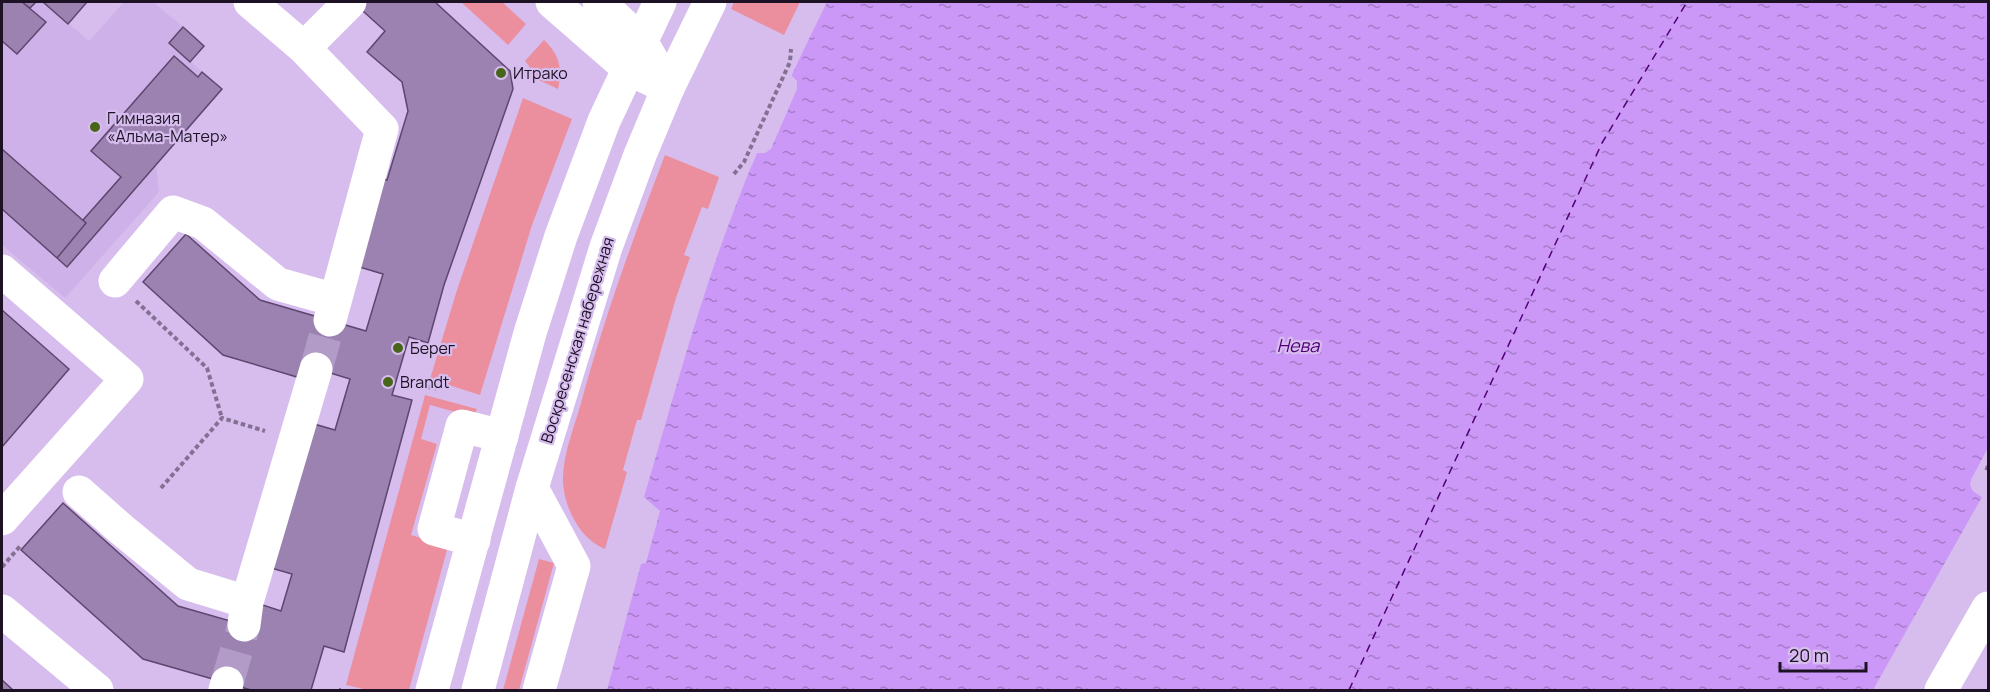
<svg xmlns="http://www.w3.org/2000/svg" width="1990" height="692" font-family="Manrope,sans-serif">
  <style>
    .built { fill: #ceb1e8 }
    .green { fill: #eb8f9f }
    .water { fill: url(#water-ripples) }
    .pier { fill: #d7bdee }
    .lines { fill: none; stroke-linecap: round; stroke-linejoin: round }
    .ferry { stroke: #500077; stroke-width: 1.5; stroke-dasharray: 8 6; stroke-linecap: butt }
    .building { fill: #9b82b0; stroke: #5d4670; stroke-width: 1.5 }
    .minor-tunnel { stroke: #b29bc6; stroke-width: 33; stroke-dasharray: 33 16; stroke-linecap: butt }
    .path { stroke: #837093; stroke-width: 4; stroke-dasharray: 4.5 3; stroke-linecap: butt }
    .minor { stroke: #fff; stroke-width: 33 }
    .major { stroke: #fff; stroke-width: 33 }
    .poi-dot { fill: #48661a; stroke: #d7bdee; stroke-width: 2 }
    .labels { text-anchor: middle; stroke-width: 4.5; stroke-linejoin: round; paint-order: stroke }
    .poi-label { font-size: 16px; fill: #1c1224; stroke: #d7bdee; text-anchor: start }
    .street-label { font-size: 16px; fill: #1c1224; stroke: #d7bdee }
    .water-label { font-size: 18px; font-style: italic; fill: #500077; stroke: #d7bdee }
  </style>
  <defs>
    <pattern id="water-ripples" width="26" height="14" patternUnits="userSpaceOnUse" patternTransform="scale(1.5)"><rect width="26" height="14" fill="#cc98f7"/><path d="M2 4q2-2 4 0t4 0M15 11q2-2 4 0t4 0" fill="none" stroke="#a57bc8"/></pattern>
  </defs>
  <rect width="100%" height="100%" fill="#d7bdee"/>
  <path class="built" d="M2,2H22L30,8L36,2H43L89,41L124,2H153L183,27L169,43L222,89L156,165L159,192L65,298L2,245Z"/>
  <path class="green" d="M461,2H502L526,24L508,45Z
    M734,2H800L784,35L731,9Z
    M544,40C559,54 563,68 558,89L530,76L529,66L525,61Z
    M523,98L572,119L532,225L480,395L430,379L457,290Z
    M665,155L719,177L708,209L702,207L684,255L690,257L676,298L641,420H637L623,470L627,472L605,549C580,539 565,509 563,483C562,456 574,428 581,403C604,318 634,236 665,155Z
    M425,395L477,409L474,417L430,405L421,439L437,444L411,535L448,546L409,690H368L346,685Z
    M539,559L554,563L519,690H503Z"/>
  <path class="water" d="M827,2H1988V448L1971,480L1973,491L1982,497L1873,690H607L641,564L646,563L660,511L644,497C673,400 699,300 736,205C762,136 794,69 827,2Z"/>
  <path class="pier" d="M793,64L796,65L791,75L797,81V89L771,149L765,153H757L752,165L749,164Z
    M1988,448V454L1974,480L1976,489L1984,494L1982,497L1973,491L1970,485L1971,480Z"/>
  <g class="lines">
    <path class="ferry" d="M1349,690L1602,143L1687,2"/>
  </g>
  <path class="building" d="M2,2H22L46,22L17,54L2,41Z
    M22,2H36L30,8Z
    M43,2H87L68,24Z
    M353,2H435L510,71L513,89L444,285L428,343L409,337L392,395L412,400L344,652L324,646L311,690H251L143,659L21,550L63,503L178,606L244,625L263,605L281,611L292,574L271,568L314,424L335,430L350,379L301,364L297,377L223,355L143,282L186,234L260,300L366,331L383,274L356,266L375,176L387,180L408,111L402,82L367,52L385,31Z
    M183,27L204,46L190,62L169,43Z
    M174,56L198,77L202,72L222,89L67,267L57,258L86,223L83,220L121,177L91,151Z
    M2,149L86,223L57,258L2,209Z
    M2,310L69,369L2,447Z
    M2,680L13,690H2Z"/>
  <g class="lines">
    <path class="minor-tunnel" d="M316,369L330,320
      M227,683L244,625"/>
    <path class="path" d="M734,174L744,162L790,62L791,49
      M136,301L207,368L222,418
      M428,387L436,389
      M1988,466L1986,471L1988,472
      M161,488L222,418L265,431
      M2,567L21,545
      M339,690H341"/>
    <path class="minor" d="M250,2L304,48
      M552,2L629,69L668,88
      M599,2L641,41L655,65
      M2,271L127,379L2,519
      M115,281L173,212L203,223L278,284L335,300
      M330,320L382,129L304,48L350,2
      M532,488L574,566L539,690
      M79,492L121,529L188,584L247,602
      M474,540L434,529L462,426L502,436
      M2,611L97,690
      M244,625L247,602L316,369
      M225,690L227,683"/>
    <path class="major" d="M432,690L530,333L561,236L604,121L660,2
      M478,690L532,488L606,247L640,155L668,88L710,2
      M1941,690L1988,608"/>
  </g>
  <g class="poi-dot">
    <circle cx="501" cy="73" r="6"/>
    <circle cx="95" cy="127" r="6"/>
    <circle cx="398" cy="348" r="6"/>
    <circle cx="388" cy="382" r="6"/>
  </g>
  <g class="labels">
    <g class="poi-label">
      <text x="513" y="79">Итрако</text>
      <text x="107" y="124">Гимназия<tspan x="107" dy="18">«Альма-Матер»</tspan></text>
      <text x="410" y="354">Берег</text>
      <text x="400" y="388">Brandt</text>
    </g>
    <g class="street-label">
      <text transform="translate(577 340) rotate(-73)" y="6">Воскресенская набережная</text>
    </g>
    <g class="water-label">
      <text x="1298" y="352">Нева</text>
    </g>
  </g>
  <rect width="1990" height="692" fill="none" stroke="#1c1224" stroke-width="6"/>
  <path d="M1780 662v9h86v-9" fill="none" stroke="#1c1224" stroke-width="3"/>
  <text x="1789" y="662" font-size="18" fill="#1c1224" stroke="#d7bdee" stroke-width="4.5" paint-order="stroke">20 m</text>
</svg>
